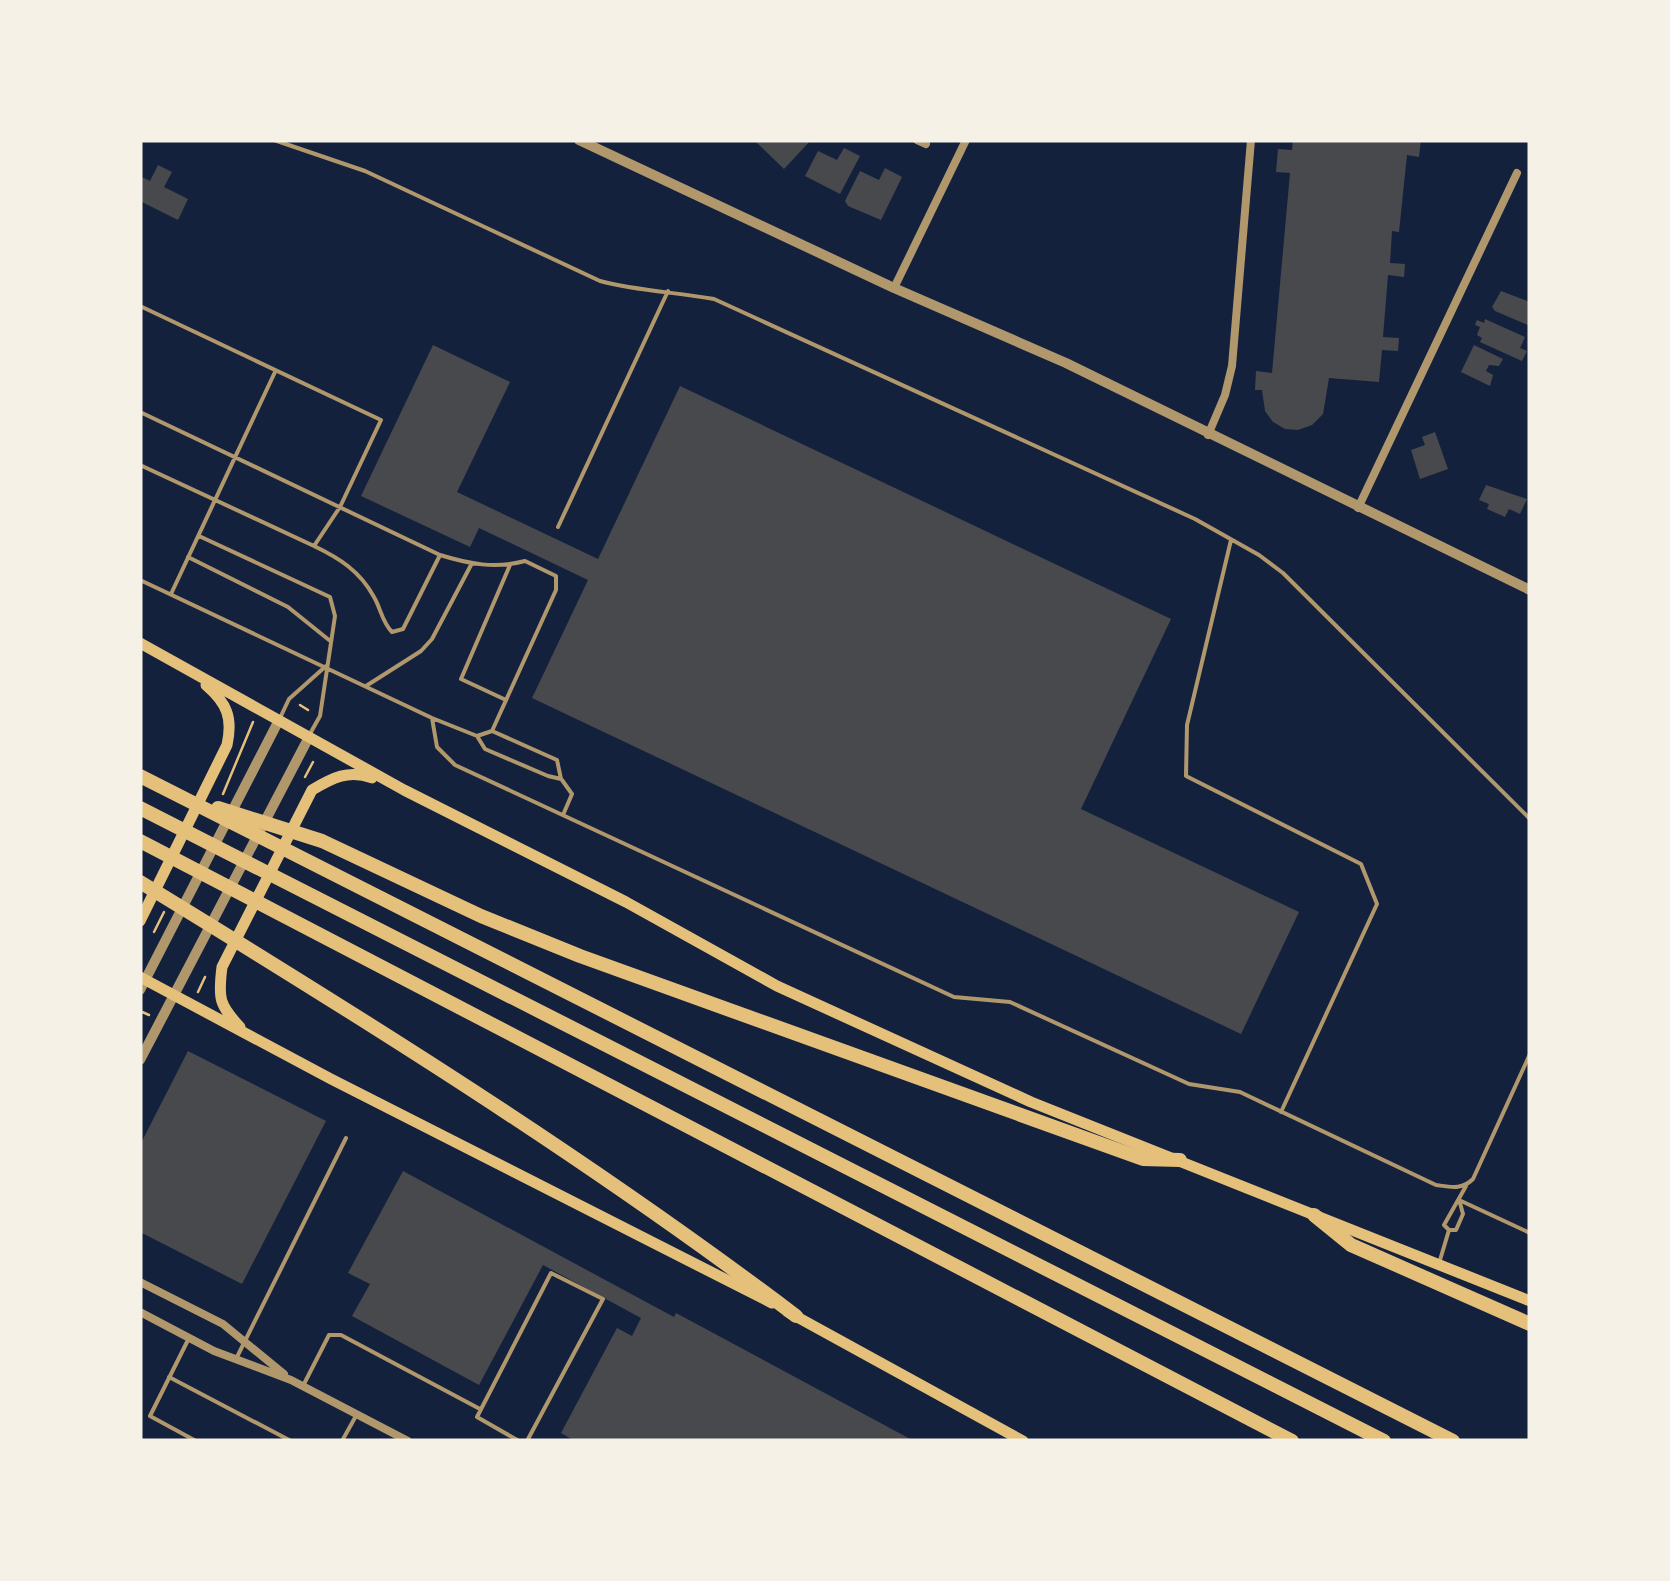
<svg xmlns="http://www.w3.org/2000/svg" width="1670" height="1581" font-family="'Roboto Condensed',sans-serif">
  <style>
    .building { fill: #48494c }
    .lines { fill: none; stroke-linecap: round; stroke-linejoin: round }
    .path { stroke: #e5c07b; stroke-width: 2.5 }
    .service { stroke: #b1986c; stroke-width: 4 }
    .minor { stroke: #b1986c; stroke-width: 8 }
    .tertiary { stroke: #b1986c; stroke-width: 10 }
    .secondary { stroke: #e5c07b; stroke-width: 11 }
    .motorway { stroke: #e5c07b; stroke-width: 14 }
  </style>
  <rect width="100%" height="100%" fill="#14213d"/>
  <path class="building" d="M758,140H811L784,169L756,142Z
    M1293,140H1421L1419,157L1407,155L1399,232L1392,231L1390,263L1405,264L1404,277L1388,275L1383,337L1399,338L1398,351L1382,350L1379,382L1329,378L1323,414L1312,425L1298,430L1285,429L1273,422L1265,411L1262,390H1255L1256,371L1272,373L1290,173L1276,172L1278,149L1292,150Z
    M844,148L860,156L840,194L805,176L818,151L837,160Z
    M158,165L172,172L164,187L188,199L178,220L140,201V176L150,181Z
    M885,168L902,177L881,220L848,206L845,201L860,171L879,180Z
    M1501,291L1530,302V326L1495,311L1492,307Z
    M1485,319L1525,337L1520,348L1527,351L1522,361L1480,342L1482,338L1477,335L1480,327L1475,325L1477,320L1484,323Z
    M433,345L510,382L457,492L598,559L680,386L1171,619L1081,809L1299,912L1241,1034L532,698L588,580L479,528L470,547L361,496Z
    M1474,345L1503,359L1499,366L1489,365L1486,371L1493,375L1490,386L1461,372Z
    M1435,432L1448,469L1420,479L1411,450L1425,445L1422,437Z
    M1486,485L1527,499L1520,514L1509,509L1505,517L1487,509L1489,504L1479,500Z
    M188,1051L326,1121L242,1284L140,1232V1145Z
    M403,1171L674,1317L676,1313L914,1441H575L561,1433L617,1328L632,1336L641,1318L543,1265L479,1385L352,1316L370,1284L348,1273Z"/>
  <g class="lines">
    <path class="path" d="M300,705L308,710
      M305,777L313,762
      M223,794L253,722
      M154,932L164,912
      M198,992L205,977
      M140,1011L149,1015"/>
    <path class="service" d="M274,140L365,171L600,281C637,291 675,292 714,299L1195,519L1259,555L1283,573L1530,819
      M140,306L381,420L340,507L314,546L140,465
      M140,412L440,555L403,629L392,632C382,622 381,609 374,597C360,571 339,558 314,546
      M558,527L668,291
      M199,536L330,597L335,616L320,716L311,732
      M1231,540L1187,725L1186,776L1361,864L1377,904L1281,1112
      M440,555C469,564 495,569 525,561L556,576V590L492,731
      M188,557L288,607L329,640
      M140,580L432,718L437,747L455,765L954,997L1010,1002L1189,1084L1240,1092L1436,1185C1451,1187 1462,1190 1473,1179L1530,1054
      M171,594L275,372
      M366,686L421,651L432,639L471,565
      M506,700L461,679L510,565
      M280,718L289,699L326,666
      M432,718L477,736L485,749L548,776L561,779L557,760L492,731L477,736
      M562,780L572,794L563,815
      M1459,1200L1530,1233
      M1449,1230H1456L1463,1214L1460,1203
      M1440,1260L1449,1230L1444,1225L1466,1186
      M189,1338L150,1416L196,1441
      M237,1357L346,1138
      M169,1377L291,1441
      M304,1384L329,1335H341L480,1409
      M342,1441L357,1414
      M519,1441L477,1417L551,1273L603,1299L527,1441"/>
    <path class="minor" d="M917,140L926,144
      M894,288L966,140
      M1208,435L1225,395L1232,366L1251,140
      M1358,508L1517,173
      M140,1282L223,1324L284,1374
      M140,1312L214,1351L291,1380L408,1441"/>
    <path class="tertiary" d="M579,140L894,288L1066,363L1530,590
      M140,990L279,720
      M140,1060L309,737"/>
    <path class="secondary" d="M140,643L404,790L626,902L777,986L1031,1102L1530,1301
      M140,921L227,745C233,718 227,703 206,685
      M140,977L331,1079L772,1303
      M240,1027C219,1005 218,998 222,967L312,790C332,778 349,769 372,778
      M788,1312L1023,1441"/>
    <path class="motorway" d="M140,776L1453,1441
      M140,808L1384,1441
      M218,808L322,841L481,916L580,956L1143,1159L1180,1160
      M140,841L1292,1441
      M140,882C364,1019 587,1158 796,1316
      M1314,1215L1351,1245L1530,1324"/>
  </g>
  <rect width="1670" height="1581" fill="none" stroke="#f6f1e7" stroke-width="285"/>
</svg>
